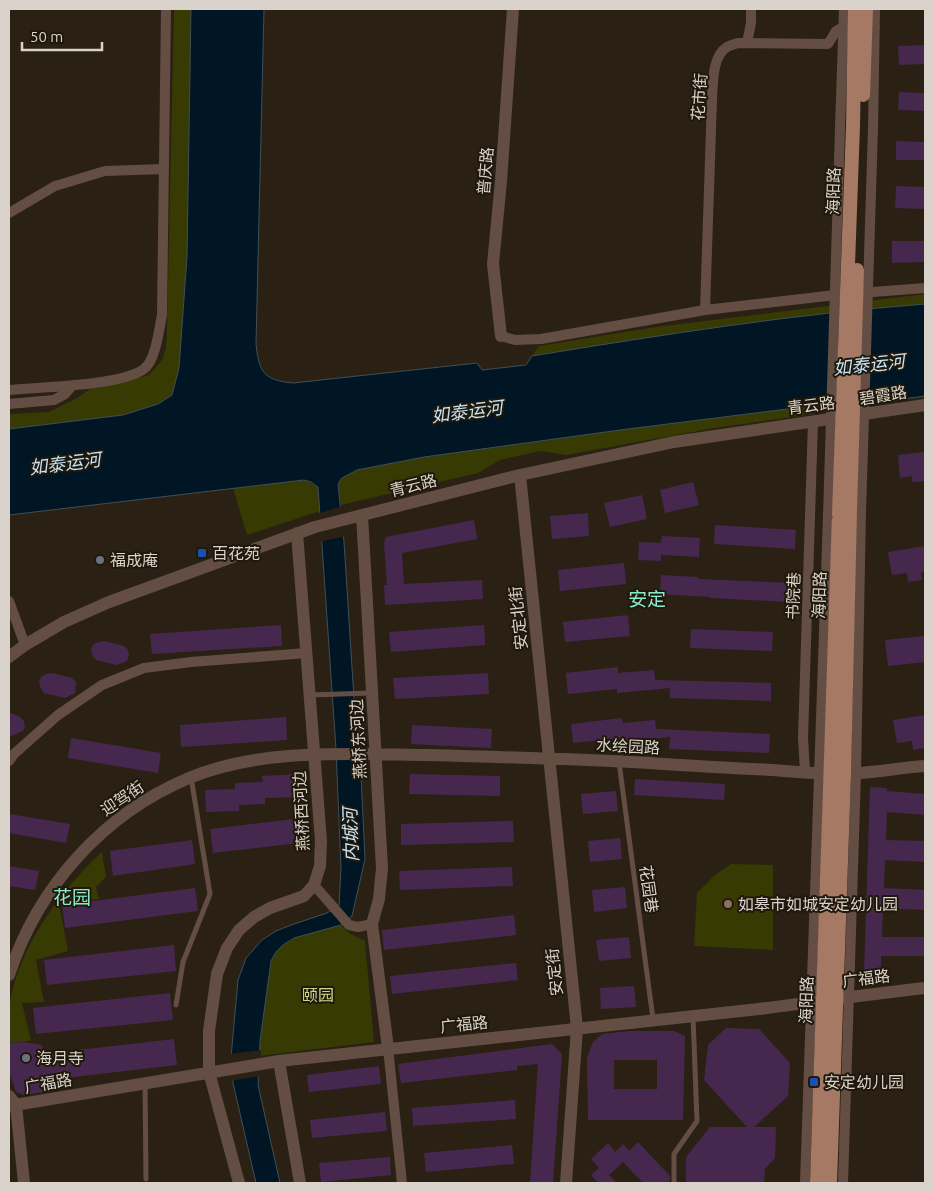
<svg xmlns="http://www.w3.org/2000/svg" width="934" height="1192" font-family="Ubuntu,'Noto Sans SC',sans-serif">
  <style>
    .green { fill: #373a02 }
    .water { fill: #001624; stroke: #414f56 }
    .pier { fill: #2a2114 }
    .building { fill: #46284e; fill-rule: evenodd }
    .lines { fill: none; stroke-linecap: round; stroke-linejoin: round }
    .service { stroke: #644e44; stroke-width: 5 }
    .minor { stroke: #644e44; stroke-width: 10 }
    .tertiary { stroke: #644e44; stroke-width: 12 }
    .primary { stroke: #a57964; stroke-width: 14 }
    .minor-bridge { stroke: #644e44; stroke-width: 10 }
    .primary-bridge { stroke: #a57964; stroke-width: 14 }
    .transit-dot { fill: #1a4fb4; stroke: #20180b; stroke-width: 2 }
    .worship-dot { fill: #6b7280; stroke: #20180b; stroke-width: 2 }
    .education-dot { fill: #8d6e63; stroke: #20180b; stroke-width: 2 }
    .labels { text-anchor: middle; stroke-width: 4; stroke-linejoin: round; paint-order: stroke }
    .street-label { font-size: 16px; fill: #d9d3cb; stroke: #20180b }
    .poi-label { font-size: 16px; fill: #d9d3cb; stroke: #20180b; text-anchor: start }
    .park-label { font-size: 16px; fill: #d1d988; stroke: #20180b }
    .water-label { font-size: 18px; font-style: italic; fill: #c5e4f7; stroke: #20180b }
    .quarter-label { font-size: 19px; fill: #8aeace; stroke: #20180b }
  </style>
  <rect width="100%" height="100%" fill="#2a2114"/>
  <path class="green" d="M174,9H191L187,257L179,368L172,395L158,404L123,415L9,429V414L49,412L77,398L90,389L149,375L162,360L166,348L167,328Z
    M925,294V304C794,314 661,335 532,356L539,346L656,327Z
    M819,405L812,414L715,428L566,455L540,451L500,460L478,473L341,505L338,484L342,478L357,470L424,457L620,430Z
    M304,480L318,487L320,511L247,535L233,488Z
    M102,852L106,877L96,887L99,899L59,904L68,951L36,960L44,1002L22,1003L31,1041L9,1043C9,1032 7,1020 9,1008C18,948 58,893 102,852Z
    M731,864L773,865V950L694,946L697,893L715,875Z
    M341,925L349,933L365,941L374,1042L259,1056L266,990L271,961L276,952L283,945L294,938Z"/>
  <path class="water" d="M191,9H264L256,344C259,373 264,380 293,383L477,363L482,370L526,365L532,356C661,335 794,314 925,304V396L850,406L819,405L620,430L424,457L357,470L342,478L338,484L344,542L354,699L358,711L365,859L352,916L341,925L294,938L283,945L276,952L271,961L260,1041L258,1085L280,1183H256L233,1083L231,1058L238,980L246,958L262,940L276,931L291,925L327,913L339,906L341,868L336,749L318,487L311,482L304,480L9,515V429L123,415L158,404L172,395L179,368L187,257Z"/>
  <path class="pier" d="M343,506L346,536L319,542L317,514Z
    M261,1050V1076L230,1081L229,1054Z"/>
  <path class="building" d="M925,45V64L899,65L898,46Z
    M899,92L925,93V111L898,110Z
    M896,141L925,142V160H896Z
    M896,186L925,187V209L895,208Z
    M892,241H925V262L892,263Z
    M925,452L924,481L912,482V476L900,478L898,455Z
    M693,482L699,505L665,513L660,490Z
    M642,495L647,519L610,527L604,503Z
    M588,513L589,536L552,539L550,516Z
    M474,520L477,539L402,553L404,584L482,580L483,599L385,605L384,585H387L384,543L386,537Z
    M715,525L796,530L795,549L714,544Z
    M662,536L700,538L699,557L661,555V561L638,560L639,542L661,543Z
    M925,546V571L921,572L922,580L908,582L907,573L892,575L888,552Z
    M624,563L626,584L560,591L558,570Z
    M661,575L698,577V579L793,583L792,602L710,598V597L660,594Z
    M628,615L630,636L565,642L563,622Z
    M281,625L282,646L152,654L150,634Z
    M484,625L485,645L391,652L389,632Z
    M691,629L773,632L772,651L690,648Z
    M925,636V662L888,666L885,640Z
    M105,641L124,646L128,650L129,655L127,661L117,665L96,660L92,655L91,650L93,645L98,642Z
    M618,667V673L654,670L655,680L771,683V701L670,698V688L617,693V689L568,694L566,673Z
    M53,673L72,678L76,682L75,693L65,698L44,693L40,687L39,682L41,677L46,674Z
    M488,673L489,694L395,699L393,678Z
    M9,712L20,717L24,721L25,726L23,731L9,737Z
    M925,715V748L913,750L912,741L897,743L893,720Z
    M286,717L287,740L181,747L180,725Z
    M622,718L623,723L655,720L656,729L770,734L769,753L669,749L670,737L624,742V738L573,743L571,724Z
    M412,725L492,729L491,748L411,744Z
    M71,738L161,753L158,773L68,758Z
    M301,774L302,797L265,798V804L239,805V811L206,812L205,790L235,789V783L263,782L262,776Z
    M410,774L500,776V796L409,794Z
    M635,779L725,784L724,800L634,795Z
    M870,787L887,788V791L925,794V815L887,812L886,840L925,841V862L885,860L884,888L925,890V910L883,908L882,937H925V956H881V973L864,972Z
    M616,791L618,811L583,814L581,794Z
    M9,814L70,824L66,843L9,833Z
    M304,818L306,842L213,853L210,829Z
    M513,821L514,842L401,845V824Z
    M620,838L622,859L590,862L588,841Z
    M192,840L195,864L113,876L110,851Z
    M9,866L39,871L35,890L9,886Z
    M512,867L513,886L400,890L399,871Z
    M625,887L627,908L594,912L592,890Z
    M195,888L198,911L65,928L62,905Z
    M514,915L516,935L384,950L382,930Z
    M629,937L631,958L599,961L596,940Z
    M174,945L176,971L47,985L44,960Z
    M516,963L518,980L392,994L390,976Z
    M634,986L636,1007L601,1009L600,988Z
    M170,993L173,1020L36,1034L33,1008Z
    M726,1028L759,1029L790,1063L788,1096L754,1127H776L775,1158L765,1169L764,1183H686V1157L710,1127H747L704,1080L708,1045Z
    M630,1031H674L685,1036L683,1120H588L587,1058L593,1042L602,1034ZM614,1060H657V1089H614Z
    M174,1039L177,1065L48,1080L50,1091L24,1095L16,1092L9,1071V1043L24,1042L42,1045L43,1054Z
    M552,1044L562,1054L553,1183H530L538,1064L517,1066V1070L401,1083L398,1064Z
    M379,1066L381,1084L309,1092L307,1075Z
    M515,1100L516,1119L413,1126L412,1108Z
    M385,1112L387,1131L312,1138L310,1120Z
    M638,1142L670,1176V1180L666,1183H643L623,1162L609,1175L617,1183H598L591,1175L599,1168L591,1159L608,1143L615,1152L623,1144L629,1151Z
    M512,1145L514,1164L426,1172L424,1153Z
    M390,1157L391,1175L321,1182L319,1163Z"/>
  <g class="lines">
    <path class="service" d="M310,695L371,693
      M619,762L653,1019
      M176,1005L183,962L210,894L191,777
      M145,1083L146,1179
      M674,1183V1154L697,1121L693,1016"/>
    <path class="minor" d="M747,43L751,23V9
      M840,128L844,9
      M873,128L875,9
      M9,213L55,186L105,171L164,169
      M860,293L925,288
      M705,310L712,99C713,84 712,56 727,47C730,45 735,44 738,43L828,44L836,31L843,27L875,28
      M501,336L515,340L541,339L705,310L844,294
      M9,390C40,387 121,386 144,369C156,360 159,329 162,315L166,9
      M9,404L54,400L65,394L73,385
      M9,601L25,645
      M9,761L14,754L58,715L102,685L144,668L191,662L307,653
      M805,772L803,738L813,421
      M314,885L349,925L358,927L372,924
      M388,1048L402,1183
      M805,1183C814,961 819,738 828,516
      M843,1183L856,773L861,511"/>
    <path class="tertiary" d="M501,336L493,264L501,181L513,9
      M520,475L577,1028L566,1183
      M362,515L382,868L379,899L372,924L388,1048
      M9,657L25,645L64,622L109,602L315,527L520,475L674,442L925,405
      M9,975C38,887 103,814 189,778C260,748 350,754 426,755C501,757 576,759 650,763C691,766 732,768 773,770C796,772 820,774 844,774C871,773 898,768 925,766
      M279,1061L300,1183
      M9,1096L16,1105L24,1183
      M9,1106L279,1061L759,1009C815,1002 870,994 925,988
      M239,1183L209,1072V1031L217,974L227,948L239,930L254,917L270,908L304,896L314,885L320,866L321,841L297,533"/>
    <path class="primary" d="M863,95L866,9
      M853,126L855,9
      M817,1183L839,514
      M830,1183L844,774L850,511"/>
    <path class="minor-bridge" d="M861,511L873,128
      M828,516L840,128"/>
    <path class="primary-bridge" d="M850,511L857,270
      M839,514L853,126"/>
  </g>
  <g class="transit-dot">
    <rect x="197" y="548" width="10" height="10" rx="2.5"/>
    <rect x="809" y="1077" width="10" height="10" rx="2.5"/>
  </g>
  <g class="worship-dot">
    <circle cx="100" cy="560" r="5"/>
    <circle cx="26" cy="1058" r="5"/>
  </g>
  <circle class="education-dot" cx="728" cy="904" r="5"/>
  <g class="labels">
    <g class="street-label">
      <text transform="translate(699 97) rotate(-86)" y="6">花市街</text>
      <text transform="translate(485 171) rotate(-85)" y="6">普庆路</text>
      <text transform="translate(833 191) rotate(-88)" y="6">海阳路</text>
      <text transform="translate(883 395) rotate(-9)" y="6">碧霞路</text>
      <text transform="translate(811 405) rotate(-7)" y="6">青云路</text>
      <text transform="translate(413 485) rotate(-14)" y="6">青云路</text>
      <text transform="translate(819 595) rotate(-88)" y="6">海阳路</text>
      <text transform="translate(793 596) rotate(-88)" y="6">书院巷</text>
      <text transform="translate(518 618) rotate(-96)" y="6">安定北街</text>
      <text transform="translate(358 739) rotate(-93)" y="6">燕桥东河边</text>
      <text transform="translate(628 746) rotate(3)" y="6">水绘园路</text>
      <text transform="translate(122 798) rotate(-34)" y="6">迎驾街</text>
      <text transform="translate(301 811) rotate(-93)" y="6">燕桥西河边</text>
      <text transform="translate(649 889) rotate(82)" y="6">花园巷</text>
      <text transform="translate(554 972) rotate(-96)" y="6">安定街</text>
      <text transform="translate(866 978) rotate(-7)" y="6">广福路</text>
      <text transform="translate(806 1000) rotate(-88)" y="6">海阳路</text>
      <text transform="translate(464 1024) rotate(-6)" y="6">广福路</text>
      <text transform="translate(48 1083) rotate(-10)" y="6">广福路</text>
    </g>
    <g class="poi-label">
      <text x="212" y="559">百花苑</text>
      <text x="110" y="566">福成庵</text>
      <text x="738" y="910">如皋市如城安定幼儿园</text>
      <text x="36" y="1064">海月寺</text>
      <text x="824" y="1088">安定幼儿园</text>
    </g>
    <g class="park-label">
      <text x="318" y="1001">颐园</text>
    </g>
    <g class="water-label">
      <text transform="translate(869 365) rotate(-6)" y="6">如泰运河</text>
      <text transform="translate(467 412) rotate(-7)" y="6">如泰运河</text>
      <text transform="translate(65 464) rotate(-7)" y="6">如泰运河</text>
      <text transform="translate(351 835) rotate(-92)" y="6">内城河</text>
    </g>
    <g class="quarter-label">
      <text x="647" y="606">安定</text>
      <text x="72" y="904">花园</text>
    </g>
  </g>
  <rect width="934" height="1192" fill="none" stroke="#d9d3cb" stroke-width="20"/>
  <path d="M22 42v8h80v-8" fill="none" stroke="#d9d3cb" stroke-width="2.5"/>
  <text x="30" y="42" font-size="15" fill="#d9d3cb" stroke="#20180b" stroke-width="4" paint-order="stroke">50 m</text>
</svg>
